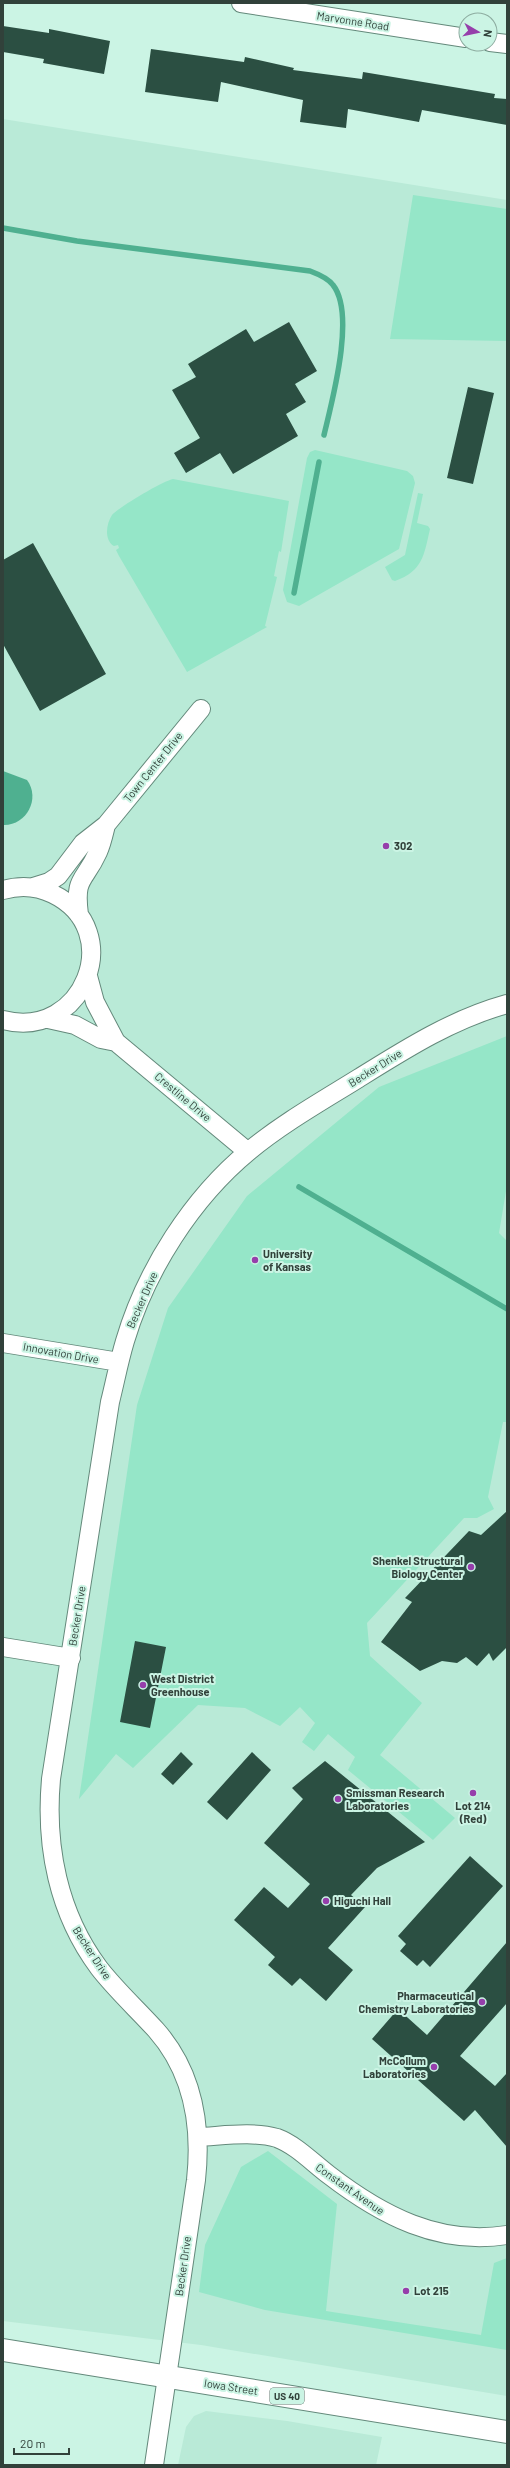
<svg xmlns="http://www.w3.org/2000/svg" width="510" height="2468" font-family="Barlow,sans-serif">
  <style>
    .built { fill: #b9ead7 }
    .green { fill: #95e6c8 }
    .water { fill: #4fb090 }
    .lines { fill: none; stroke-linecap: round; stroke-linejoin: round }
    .stream { stroke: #4fb090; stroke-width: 5.5 }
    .building { fill: #2b4f42 }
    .street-casing { stroke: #64897b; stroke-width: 20 }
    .highway-casing { stroke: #64897b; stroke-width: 24 }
    .street { stroke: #fff; stroke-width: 18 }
    .highway { stroke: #fff; stroke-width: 22 }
    .poi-dot { fill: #963eab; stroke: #cbf4e4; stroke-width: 1.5 }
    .labels { text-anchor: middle; stroke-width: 4; stroke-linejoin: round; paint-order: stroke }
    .shield { fill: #cbf4e4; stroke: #5f776d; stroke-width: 1 }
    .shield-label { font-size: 10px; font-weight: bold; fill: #31413a }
    .street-label { font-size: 11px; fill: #31413a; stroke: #cbf4e4 }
    .poi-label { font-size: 11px; font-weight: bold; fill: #31413a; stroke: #cbf4e4; text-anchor: start }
  </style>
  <rect width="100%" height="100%" fill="#cbf4e4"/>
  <path class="built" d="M3,119L507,200V2396L201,2345L3,2321Z
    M206,2411L287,2421L382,2437L376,2465H178L186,2427L194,2416Z"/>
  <path class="green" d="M413,195L507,209V341L390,339Z
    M315,450L407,471L413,476L415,483L399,549L299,606L287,602L283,590L307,458L310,452Z
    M173,479L289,501L281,552L279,551L274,576L277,577L265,626L267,627L187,672L119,556L116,550L119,548L118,545L114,546C104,540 106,524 112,515C119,507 163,481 173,479Z
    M418,493L423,494L417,523L428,526L430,529C424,555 423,571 395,581L392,580L385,567L405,555Z
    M507,1036V1185L499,1233L507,1241V1422H503L488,1497L494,1509L477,1518H464L367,1623L370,1656L422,1703L380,1755L455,1818L433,1840L348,1770L355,1757L328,1734L314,1751L302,1742L315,1723L300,1707L280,1726L245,1708L198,1705L133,1768L116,1754L79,1799L137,1405L168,1308L247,1196L379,1087Z
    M268,2151L337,2204L326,2311L481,2335L494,2263L507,2258V2350L265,2310L199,2292L205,2245L241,2167Z"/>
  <path class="water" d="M3,771L27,780C41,799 26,826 3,825Z"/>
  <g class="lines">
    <path class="stream" d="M3,228L77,241L310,271C318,274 328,278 333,285C356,314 332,401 324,435
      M294,593L319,462
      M299,1187L507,1309"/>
  </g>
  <path class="building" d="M3,26L49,33V29L110,41L104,74L43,63L44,59L3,52Z
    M151,49L244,62L245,57L294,68L293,70L362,79L363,72L495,94L494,98L507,99V125L422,110L419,122L348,109L346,128L300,122L303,100L221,82L218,102L145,92Z
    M289,322L317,371L295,384L306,402L286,414L298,436L233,474L220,453L186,473L174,453L200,438L172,390L196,377L188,364L246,329L254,342Z
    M468,387L494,393L473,484L447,478Z
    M33,543L106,674L40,711L3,644V560Z
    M507,1511V1647L493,1661L489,1653L477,1666L466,1657L457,1663L442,1661L420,1671L381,1642L412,1602L405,1598L469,1531L481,1535Z
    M135,1641L166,1647L150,1728L120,1722Z
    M181,1752L193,1764L173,1785L161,1774Z
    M252,1752L271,1770L227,1820L207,1802Z
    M325,1761L425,1842L377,1868L351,1895L365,1907L328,1948L353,1970L326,2001L300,1978L292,1986L268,1965L275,1957L234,1920L264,1887L288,1908L310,1884L264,1843L303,1799L292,1788Z
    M470,1856L503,1886L430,1967L423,1960L417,1966L400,1951L406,1944L398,1936Z
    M507,1942V2003L460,2056L495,2086L507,2073V2147L475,2110L464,2121L372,2039L398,2009L427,2035Z"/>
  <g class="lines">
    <defs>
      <path id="street" d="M241,3L466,38
        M490,42L507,44
        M33,887L49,882L58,876L83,843L106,825L201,709
        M3,890C20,885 37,886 53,894C127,930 84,1041 3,1020
        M79,915C74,876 84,883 98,852C102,843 104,833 106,825
        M88,976L95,1002L116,1042
        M48,1019L75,1025L101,1039L116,1042L248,1152
        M3,1343L119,1362
        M3,1647L71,1658
        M198,2137C222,2136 253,2131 277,2138C296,2145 313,2163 329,2175C381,2215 439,2246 507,2235
        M154,2465L196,2180C202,2125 193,2072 156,2030C137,2009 116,1990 99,1968C58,1913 45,1846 51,1779L110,1402C115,1382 119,1361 125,1341C146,1270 192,1198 249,1151C283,1123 322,1101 359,1078C407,1048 453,1019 507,1004"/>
      <path id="highway" d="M3,2350L507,2432"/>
    </defs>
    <use href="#street" class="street-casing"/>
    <use href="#highway" class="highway-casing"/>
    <use href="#street" class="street"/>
    <use href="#highway" class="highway"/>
  </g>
  <g class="poi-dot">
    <circle cx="386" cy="846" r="4"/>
    <circle cx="255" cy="1260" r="4"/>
    <circle cx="471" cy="1567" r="4"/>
    <circle cx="143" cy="1685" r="4"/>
    <circle cx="473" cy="1793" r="4"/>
    <circle cx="338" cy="1799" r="4"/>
    <circle cx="326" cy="1901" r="4"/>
    <circle cx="482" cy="2002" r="4"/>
    <circle cx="434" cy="2067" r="4"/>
    <circle cx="406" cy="2291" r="4"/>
  </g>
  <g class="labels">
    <rect class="shield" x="270" y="2388" width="34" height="16" rx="3"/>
    <g class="shield-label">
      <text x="287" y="2400">US 40</text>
    </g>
    <g class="street-label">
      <text transform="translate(353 21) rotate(9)" y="4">Marvonne Road</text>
      <text transform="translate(153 767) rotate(-51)" y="4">Town Center Drive</text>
      <text transform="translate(375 1068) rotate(-32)" y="4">Becker Drive</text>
      <text transform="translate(183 1097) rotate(40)" y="4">Crestline Drive</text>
      <text transform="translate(142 1300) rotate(-66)" y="4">Becker Drive</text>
      <text transform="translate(61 1353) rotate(10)" y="4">Innovation Drive</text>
      <text transform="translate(77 1616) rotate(-81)" y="4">Becker Drive</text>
      <text transform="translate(92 1953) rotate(57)" y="4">Becker Drive</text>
      <text transform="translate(350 2189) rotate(35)" y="4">Constant Avenue</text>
      <text transform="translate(183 2266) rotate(-82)" y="4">Becker Drive</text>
      <text transform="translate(231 2387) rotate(9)" y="4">Iowa Street</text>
    </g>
    <g class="poi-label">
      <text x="394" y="850">302</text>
      <text x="263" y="1258">University<tspan x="263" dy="13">of Kansas</tspan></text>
      <text x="463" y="1565" text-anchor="end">Shenkel Structural<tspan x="463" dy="13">Biology Center</tspan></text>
      <text x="151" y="1683">West District<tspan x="151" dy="13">Greenhouse</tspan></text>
      <text x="346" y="1797">Smissman Research<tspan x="346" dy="13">Laboratories</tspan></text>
      <text x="473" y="1810" text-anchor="middle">Lot 214<tspan x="473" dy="13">(Red)</tspan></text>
      <text x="334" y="1905">Higuchi Hall</text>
      <text x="474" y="2000" text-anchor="end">Pharmaceutical<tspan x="474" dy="13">Chemistry Laboratories</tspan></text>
      <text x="426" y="2065" text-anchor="end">McCollum<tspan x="426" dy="13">Laboratories</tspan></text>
      <text x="414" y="2295">Lot 215</text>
    </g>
  </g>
  <rect width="510" height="2468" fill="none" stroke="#31413a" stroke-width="8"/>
  <g transform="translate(478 32) rotate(99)"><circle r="19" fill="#cbf4e4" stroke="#8daca0"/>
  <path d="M0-3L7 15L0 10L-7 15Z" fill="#963eab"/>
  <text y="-6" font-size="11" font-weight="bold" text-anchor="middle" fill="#31413a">N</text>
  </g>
  <path d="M14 2448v6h55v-6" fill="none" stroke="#31413a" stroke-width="2"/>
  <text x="20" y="2448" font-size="12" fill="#31413a" stroke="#cbf4e4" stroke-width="3" paint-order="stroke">20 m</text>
</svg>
